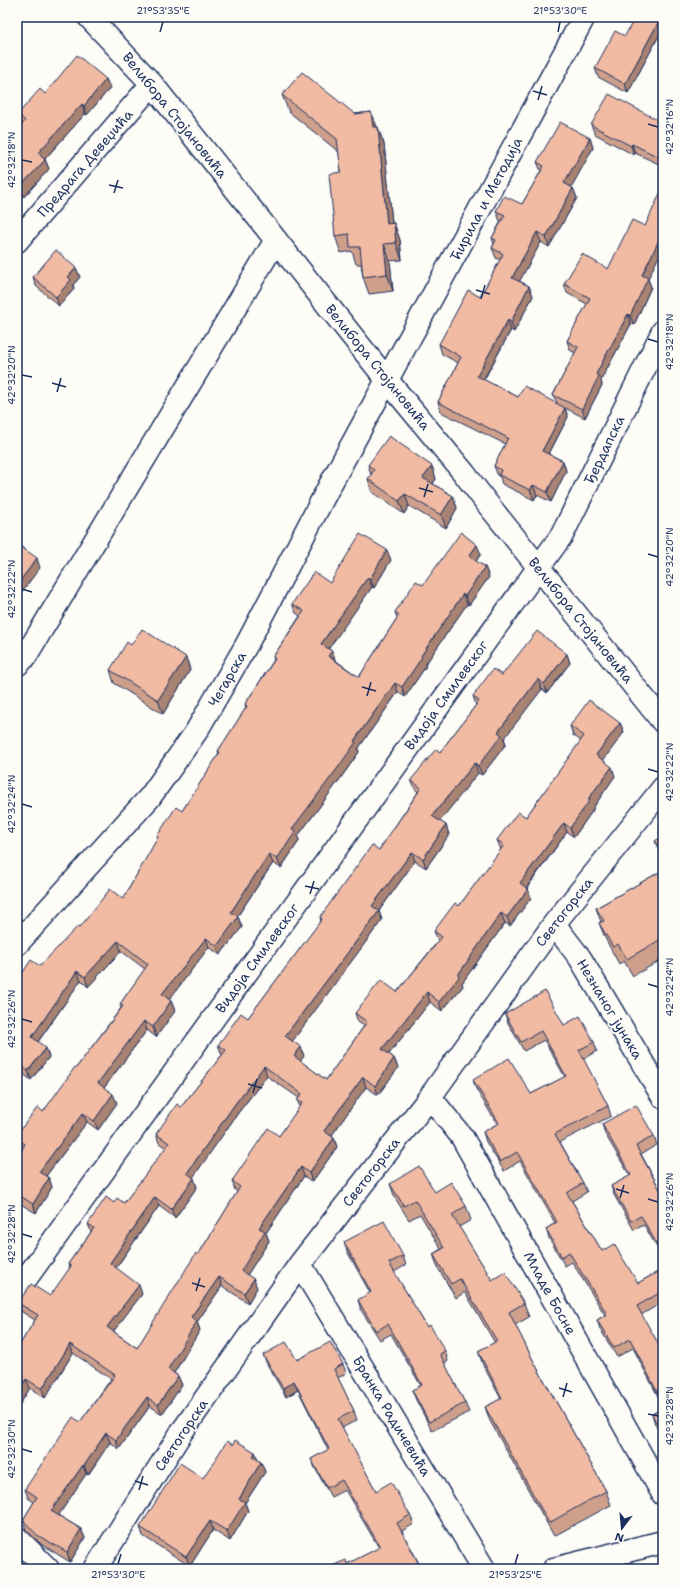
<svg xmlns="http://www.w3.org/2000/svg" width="680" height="1586" font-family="'Shantell Sans',sans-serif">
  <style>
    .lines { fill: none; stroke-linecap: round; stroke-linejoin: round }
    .minor-casing { stroke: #1b2f5e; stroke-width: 25 }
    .minor { stroke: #fdfcf7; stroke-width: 22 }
    .wall { fill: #cea08c; stroke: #1b2f5e; fill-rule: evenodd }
    .shaded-wall { fill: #a88272; stroke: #1b2f5e }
    .building { fill: #f0baa3; stroke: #1b2f5e; fill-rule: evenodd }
    .ticks { fill: none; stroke: #1b2f5e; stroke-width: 1.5 }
    .labels { text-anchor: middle; stroke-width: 3.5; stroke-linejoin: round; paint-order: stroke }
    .street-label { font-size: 14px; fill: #1b2f5e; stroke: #fdfcf7 }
    .neatline { fill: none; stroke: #1b2f5e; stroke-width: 1.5 }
    .ticks-label { font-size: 10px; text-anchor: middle; fill: #1b2f5e }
  </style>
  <rect width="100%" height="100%" fill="#fdfcf7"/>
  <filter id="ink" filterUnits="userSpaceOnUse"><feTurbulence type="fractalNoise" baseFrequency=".025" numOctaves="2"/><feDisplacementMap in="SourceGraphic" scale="8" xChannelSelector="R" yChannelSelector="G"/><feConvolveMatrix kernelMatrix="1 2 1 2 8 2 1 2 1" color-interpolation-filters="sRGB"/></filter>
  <g filter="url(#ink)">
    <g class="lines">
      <defs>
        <path id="minor" d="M89,17L152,84L387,380L464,473L486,502L663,722
          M17,241L152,84
          M17,665L25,657L276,240
          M554,924L580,958L663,1097
          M17,944L150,797L196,732L247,644L330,485L584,17
          M430,1097L462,1137L663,1494
          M300,1264L484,1569
          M17,1291L562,535L663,331
          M17,1538L48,1569
          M95,1569L181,1433L300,1264L430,1097L554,924L663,788
          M554,1569L663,1542"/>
      </defs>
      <use href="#minor" class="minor-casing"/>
      <use href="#minor" class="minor"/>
    </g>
    <path class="wall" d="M663,17V30H662L628,93L598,77L595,68L625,36Z
      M106,79L110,88L87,115L85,114L45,159L49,169L24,197L17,191V130L22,124H21L18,114L45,94Z
      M282,95L355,114L371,112L384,144L392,223H394L400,240L402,260L390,261L393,291L369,294L363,277L361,264H356L352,251L341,253L335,236L341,172L339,152L289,112Z
      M663,123V166L635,153L634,155L595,134L591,125Z
      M590,138L593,148L571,187L573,188L577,198L549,247L541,242L519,281L529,286L533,296L514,332L511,330L484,380L518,397L557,403L553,395L575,353L570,350L567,341L587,304L567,293L564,284L608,269L648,279L651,287L634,325L631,324L601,380L602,385L585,418L565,408L568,417L549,454L563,461L566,471L551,502L537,495L534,500L502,484L500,477L498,476L494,466L505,444L441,412L438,402L458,363L442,354L439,344L480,297L500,260L496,258L492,248L494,244L492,238L501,221H500L496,211L522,204L541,171L537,162Z
      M76,268L80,277L73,285L74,289L59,306L36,286L33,277Z
      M368,465L432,466L436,479L433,484L453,496L457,508L446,528L409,506L404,514L372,492L368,479L371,475Z
      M481,554L476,561L485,567L489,577L469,605L467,604L425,665L426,666L405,697L398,692L358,749L359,752L340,779L298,836L299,841L281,868L273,863L237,917H238L242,927L220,955L209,947L169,999L171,1001L175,1011L156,1037L147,1030L104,1088L117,1103L98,1130L87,1122L46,1176L49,1178L52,1187L36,1213L17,1202V1158L22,1149L19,1146L17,1141V1134L43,1112L121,1008L120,1004L145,969L121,951L88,987L81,980L38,1042L49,1057L31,1080L17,1069V981L40,966L80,927L123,899L158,838L157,836L182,811L219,754L218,751L246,708L245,704L274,660L273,657L300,616L296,613L292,604L330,583L391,560L374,588L372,587L328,649L332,651L335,660L359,677L397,618L395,612L423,585Z
      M131,645L186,657L190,670L163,714L114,683L110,670Z
      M567,654L570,663L547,693L542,689L504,738L506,744L482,775L478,773L439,821L446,825L449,835L426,868L415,861L379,911L382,920L292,1041L304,1056L300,1061L326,1080L364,1026L358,1022L355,1013L397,992L438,941L434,931L459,906L501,850L497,840L526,817L581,741L573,735L570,726L620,723L624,732L603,760L615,776L593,808V810L574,837L567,832L527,888L528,889L531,898L510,926L505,923L462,983L463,986L442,1011L430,1002L389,1054L394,1058L398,1068L378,1095L366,1087L331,1136L334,1138L337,1147L312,1182L304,1176L266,1233L269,1241L247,1275L257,1288L248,1303L222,1286L197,1322L200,1330L174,1373L178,1376L182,1385L162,1414L150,1406L119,1449L110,1442L88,1475L86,1474L58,1515L81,1529L85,1538L70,1562L41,1544L26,1530L23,1520L34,1502L28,1498L25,1489L80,1422L111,1379L73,1353L45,1398L30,1388L17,1409V1349L35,1320L22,1312L18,1303L50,1296L70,1269L68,1264L91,1232L88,1224L114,1203H124L166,1148L159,1143L156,1134L181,1107L222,1055L218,1045L248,1018L321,921L320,917L379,850L418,792L415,789L411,780L440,752L476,705L473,696L502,675ZM267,1076L299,1098L297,1100L300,1107L279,1136L232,1181L235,1190L237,1192L198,1255L137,1348L113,1331L142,1294L116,1268L159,1206L175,1218L197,1187L193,1177L238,1113Z
      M663,830V861L655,841L661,838L659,832Z
      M663,870V959L633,976L624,961L619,964L606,940L599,923L601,922L596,908Z
      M505,1014L564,1025L594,1042L597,1051L583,1059L608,1106L611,1116L560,1142L583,1183L587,1192L572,1201L602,1251L638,1283L663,1269V1302L641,1315L659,1345L663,1343V1406L633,1348L617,1357L600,1329L597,1320L605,1315L572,1262L565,1266L549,1238L546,1229L555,1223L520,1161L504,1171L486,1142L483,1132L497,1124L476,1089L473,1080L531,1094L565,1077L544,1040L524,1051L508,1023Z
      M602,1124L654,1136L657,1145L641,1154L663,1195V1258L644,1225L634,1230L614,1195L611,1186L630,1176L605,1134Z
      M390,1184L435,1192L466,1206L471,1220L459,1227L492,1280L524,1303L529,1317L515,1325L535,1364L606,1491L611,1505L554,1536L490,1421L485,1407L501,1399L483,1365L478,1351L495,1343L465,1292L456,1298L438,1268L433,1254L441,1249L420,1214L409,1220L395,1198Z
      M344,1242L403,1256L406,1265L394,1272L427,1327L445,1351L448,1361L444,1363L465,1403L469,1412L432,1431L416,1400L412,1390L421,1386L391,1334L380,1340L361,1310L358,1300L370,1293L347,1251Z
      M263,1355L297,1360L343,1364L346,1373L338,1378L354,1411L357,1420L342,1428L376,1491L410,1515L414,1524L402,1531L422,1569H325L347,1564L379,1548L345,1490L331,1497L315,1468L311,1459L328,1450L298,1390L286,1397L267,1364Z
      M663,1408V1439L655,1424L652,1414Z
      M233,1445L255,1452L258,1460L261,1462L265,1472L245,1503L248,1511L230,1541L213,1530L190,1566L143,1536L140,1527L203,1478Z"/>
    <path class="shaded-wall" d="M659,21L662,30L628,93L625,84Z
      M106,79L110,88L87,115L84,106Z
      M82,104L85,114L41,163L38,153Z
      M371,112L378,129L373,127Z
      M378,127L384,144L394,241L387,224Z
      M590,138L593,148L568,193L564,183Z
      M632,144L635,153L634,155L631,146Z
      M45,160L49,169L24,197L20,187Z
      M573,188L577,198L549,247L546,237Z
      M394,223L400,240L402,260L396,243Z
      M537,232L541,242L516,288L512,278Z
      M663,232V248L648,279L651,287L634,325L630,316L642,275Z
      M384,244L390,261L393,291L387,274Z
      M76,268L80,277L73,285L74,289L59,306L56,297L68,277Z
      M529,286L533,296L514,332L511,322Z
      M628,314L631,324L601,380L602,385L585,418L582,409L596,374Z
      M508,320L511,330L480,386L477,376Z
      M565,408L568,417L545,461L542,451Z
      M563,461L566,471L551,502L547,492Z
      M432,466L436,479L428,490L423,478Z
      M533,485L537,495L534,500L530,490Z
      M405,494L409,506L404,514L399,501Z
      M453,496L457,508L446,528L441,515Z
      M477,545L481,554L473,565L469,556Z
      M387,550L391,560L374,588L370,579Z
      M37,558L40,568L17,598V585Z
      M485,567L489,577L469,605L465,596Z
      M368,577L372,587L325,654L321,644Z
      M463,594L467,604L425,665L426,666L405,697L402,687L421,656Z
      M332,651L335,660L328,656Z
      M567,654L570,663L547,693L544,684Z
      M186,657L190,670L163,714L158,700Z
      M538,679L542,689L504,739L506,744L482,775L478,766L498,732Z
      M395,683L398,692L358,749L359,752L340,779L298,836L299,841L281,868L277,859L292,829Z
      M620,723L624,732L600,765L596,755Z
      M475,763L478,773L436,826L432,816Z
      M612,767L615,776L593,808V810L574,837L570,828L588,799Z
      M564,823L567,832L523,892L520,883Z
      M446,825L449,835L426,868L423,859Z
      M412,852L415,861L376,915L372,906Z
      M269,854L273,863L234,921L231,912Z
      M528,889L531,898L510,926L507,917Z
      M379,911L382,920L289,1046L285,1036Z
      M501,913L505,923L462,983L463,986L442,1011L439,1002Z
      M238,917L242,927L220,955L217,946Z
      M206,938L209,947L166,1004L162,994Z
      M118,941L121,951L88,987L85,977Z
      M77,971L81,980L35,1046L32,1037Z
      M427,992L430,1002L385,1059L382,1049Z
      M171,1001L175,1011L156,1037L153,1027Z
      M144,1021L147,1030L101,1092L98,1083Z
      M301,1047L304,1056L297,1066L294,1056Z
      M46,1048L49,1057L31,1080L28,1071Z
      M394,1058L398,1068L378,1095L375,1086Z
      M264,1066L267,1076L238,1113L190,1182L187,1173L235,1104Z
      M363,1077L366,1087L328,1141L324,1131Z
      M113,1094L117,1103L98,1130L94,1121Z
      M83,1113L87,1122L42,1181L39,1172Z
      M334,1138L337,1147L312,1182L309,1173Z
      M301,1167L304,1176L266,1233L269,1241L244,1280L241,1271L259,1228Z
      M49,1178L52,1187L36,1213L33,1204Z
      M194,1178L197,1187L175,1218L171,1209Z
      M155,1197L159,1206L113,1272L110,1263Z
      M219,1277L222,1286L197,1322L200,1330L171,1378L168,1369L191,1317Z
      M254,1279L257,1288L248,1303L244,1293Z
      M139,1285L142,1294L110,1336L107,1327Z
      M70,1344L73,1353L45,1398L42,1389Z
      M178,1376L182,1385L162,1414L158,1405Z
      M26,1379L30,1388L17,1409V1394Z
      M294,1381L298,1390L286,1397L283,1388Z
      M147,1397L150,1406L119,1449L116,1440Z
      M106,1433L110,1442L88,1475L84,1466Z
      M17,1448L20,1456L17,1459Z
      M255,1452L259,1462L253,1457Z
      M261,1462L265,1472L245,1503L248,1511L230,1541L227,1531L239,1499Z
      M83,1465L86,1474L55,1521L51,1511Z
      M210,1521L213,1530L190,1566L186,1557Z
      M81,1529L85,1538L70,1562L67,1552Z"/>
    <path class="building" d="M635,17H663V23L659,21L625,84L595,68L615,31L625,36Z
      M77,55L106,79L84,106L82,104L38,153L45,160L20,187L17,185V130L25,121L18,114L40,89L45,94Z
      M302,72L355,114L371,112L373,127H378L387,224L394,223L396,243L384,244L387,274L363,277L360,247H350L349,234L335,236L329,174L341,172L337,139L282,95Z
      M609,94L663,123V159L632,144L631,146L591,125Z
      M560,122L590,138L564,183L573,188L546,237L537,232L512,278L529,286L511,322L508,320L477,376L518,397L524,386L565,408L542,451L563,461L547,492L533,485L530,490L499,475L501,470L494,466L508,438L438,402L461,357L439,344L468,290L480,297L503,254L492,248L496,240L492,238L505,215L496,211L504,196L522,204L544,166L537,162Z
      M663,187V232L642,275L648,278L630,316L628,314L596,374L599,376L582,409L553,395L578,347L567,341L590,298L564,284L582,254L608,269L632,220L645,226Z
      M56,250L76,268L68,277L71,280L56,297L33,277Z
      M389,436L432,466L423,478L453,496L441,515L405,494L399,501L368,479L374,470L368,465Z
      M461,532L477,545L469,556L485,567L465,596L463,594L421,656L422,657L402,687L395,683L354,741L356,742L337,769L292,829L296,831L277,859L269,854L231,912L238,917L217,946L206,938L162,994L171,1001L153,1027L144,1021L98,1083L113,1094L94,1121L83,1113L39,1172L49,1178L33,1204L17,1194V1158L25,1144L17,1138V1134L38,1107L43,1112L75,1067L76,1068L123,1006L120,1004L148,964L118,941L85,977L77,971L32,1037L46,1048L28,1071L17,1062V981L31,960L40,966L78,926L80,927L110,889L123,899L158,837L157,836L176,807L182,811L220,752L218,751L247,706L245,704L275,659L273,657L304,611L292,604L314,572L330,583L360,534L387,550L370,579L368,577L321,644L332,651L328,656L359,677L399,615L395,612L416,581L423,585Z
      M17,544L37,558L17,585Z
      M142,629L186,657L158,700L110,670L127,642L131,645Z
      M537,631L567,654L544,684L538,679L498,732L502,735L478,766L475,763L432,816L446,825L423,859L412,852L372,906L379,911L285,1036L301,1047L294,1056L326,1080L367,1022L355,1013L381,980L397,992L442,937L434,931L455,903L459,906L504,845L497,840L518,812L526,817L584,736L570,726L589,700L620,723L596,755L612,767L588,799L590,800L570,828L564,823L520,883L528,889L507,917L501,913L458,975L459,977L439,1002L427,992L382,1049L394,1058L375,1086L363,1077L324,1131L334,1138L309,1173L301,1167L259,1228L265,1231L241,1271L254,1279L244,1293L219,1277L191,1317L197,1321L168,1369L178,1376L158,1405L147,1397L116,1440L106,1433L84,1466L83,1465L51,1511L81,1529L67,1552L37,1535L23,1520L37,1497L25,1489L73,1417L80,1422L115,1375L70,1344L42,1389L26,1379L17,1394V1349L38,1315L18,1303L31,1284L50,1296L71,1266L68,1264L94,1228L88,1224L106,1197L114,1203L117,1198L124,1203L169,1143L156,1134L177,1104L181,1107L226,1050L218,1045L241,1013L248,1018L322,919L320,917L372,845L379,850L421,788L411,780L436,749L440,752L479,701L473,696L493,669L502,675ZM264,1066L302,1094L297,1100L302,1103L279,1136L268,1128L232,1181L240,1187L198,1255L196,1253L137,1348L107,1327L139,1285L110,1263L155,1197L171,1209L194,1178L187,1173L235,1104Z
      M663,830V854L655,841L662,837L659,832Z
      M663,870V938L627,959L618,944L613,947L599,923L604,921L596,908Z
      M545,991L564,1025L580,1016L594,1042L579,1050L608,1106L555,1134L583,1183L567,1193L602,1251L614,1244L638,1283L663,1269V1291L637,1306L659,1345L663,1343V1403L630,1339L614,1348L597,1320L607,1314L569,1252L562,1257L546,1229L557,1222L517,1152L500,1162L483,1132L499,1123L473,1080L509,1058L531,1094L566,1076L541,1031L521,1042L505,1014Z
      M636,1105L654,1136L636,1146L663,1195V1255L641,1216L631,1221L611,1186L631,1175L602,1124Z
      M419,1166L435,1192L451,1182L466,1206L452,1215L492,1280L505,1272L524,1303L509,1312L535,1364L606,1491L549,1523L485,1407L502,1398L478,1351L497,1341L460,1279L451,1284L433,1254L444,1248L415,1200L404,1206L390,1184Z
      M384,1221L403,1256L389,1263L427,1327L430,1325L445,1351L440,1354L465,1403L429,1422L412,1390L422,1385L388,1324L376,1331L358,1300L371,1292L344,1242Z
      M286,1342L297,1360L330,1342L343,1364L334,1369L354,1411L338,1419L376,1491L391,1482L410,1515L397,1523L420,1566L414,1569H325L346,1560L347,1564L380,1547L342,1480L327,1488L311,1459L329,1449L294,1381L283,1388L263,1355Z
      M663,1408V1436L652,1414Z
      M235,1440L255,1452L253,1457L261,1462L239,1499L245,1502L227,1531L210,1521L186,1557L140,1527L180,1463L203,1478L227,1441L233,1445Z"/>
  </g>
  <path class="ticks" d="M160,32L163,22M558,32L560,22M533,91L547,95M538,100L542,86M648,124L658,127M22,160L32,162M109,185L123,188M114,193L118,180M476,290L490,294M481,299L485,285M648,339L658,342M22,375L32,377M52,383L66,387M57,392L61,378M419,488L433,492M424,497L428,484M648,554L658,557M22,589L32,592M362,687L376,691M367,696L371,682M648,769L658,772M22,804L32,807M305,886L319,889M310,894L314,881M648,984L658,987M22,1019L32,1022M248,1084L262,1088M253,1093L257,1079M616,1189L629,1193M620,1198L624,1185M648,1199L658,1202M22,1234L32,1237M192,1283L205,1287M196,1291L200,1278M559,1388L572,1392M563,1397L567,1383M648,1414L658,1416M22,1449L32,1452M135,1481L148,1485M139,1490L143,1476M118,1564L121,1554M515,1564L518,1554"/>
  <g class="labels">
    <g class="street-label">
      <text transform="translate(175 115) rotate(51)" y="5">Велибора Стојановића</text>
      <text transform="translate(85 163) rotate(-49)" y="5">Предрага Девеџића</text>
      <text transform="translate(486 199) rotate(-62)" y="5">Ћирила и Методија</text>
      <text transform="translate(378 367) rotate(51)" y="5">Велибора Стојановића</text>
      <text transform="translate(604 450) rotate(-64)" y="5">Ђердапска</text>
      <text transform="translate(581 620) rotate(51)" y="5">Велибора Стојановића</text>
      <text transform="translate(227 679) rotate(-60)" y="5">Чегарска</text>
      <text transform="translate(446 695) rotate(-54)" y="5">Видоја Смилевског</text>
      <text transform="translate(564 912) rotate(-52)" y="5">Светогорска</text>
      <text transform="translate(257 958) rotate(-54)" y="5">Видоја Смилевског</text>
      <text transform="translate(610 1009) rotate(59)" y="5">Незнаног јунака</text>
      <text transform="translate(371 1172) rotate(-52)" y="5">Светогорска</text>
      <text transform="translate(550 1293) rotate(61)" y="5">Младе Босне</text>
      <text transform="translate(392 1416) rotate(59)" y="5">Бранка Радичевића</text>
      <text transform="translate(181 1435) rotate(-56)" y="5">Светогорска</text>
    </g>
  </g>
  <rect width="680" height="1586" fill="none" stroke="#fdfcf7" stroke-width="44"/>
  <g transform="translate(622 1528) rotate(196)" stroke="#fdfcf7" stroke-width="3" paint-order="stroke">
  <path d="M0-3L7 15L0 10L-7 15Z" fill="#1b2f5e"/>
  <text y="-6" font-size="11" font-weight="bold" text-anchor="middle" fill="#1b2f5e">N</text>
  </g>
  <rect x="22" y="22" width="636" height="1542" class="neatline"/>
  <g class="ticks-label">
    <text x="163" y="14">21°53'35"E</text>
    <text x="560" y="14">21°53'30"E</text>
    <text transform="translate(669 127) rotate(-90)" y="4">42°32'16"N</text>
    <text transform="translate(11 160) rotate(-90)" y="4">42°32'18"N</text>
    <text transform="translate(669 342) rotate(-90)" y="4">42°32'18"N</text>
    <text transform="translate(11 375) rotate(-90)" y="4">42°32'20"N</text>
    <text transform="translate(669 557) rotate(-90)" y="4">42°32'20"N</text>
    <text transform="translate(11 589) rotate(-90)" y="4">42°32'22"N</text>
    <text transform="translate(669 772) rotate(-90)" y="4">42°32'22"N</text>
    <text transform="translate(11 804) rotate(-90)" y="4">42°32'24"N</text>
    <text transform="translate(669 987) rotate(-90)" y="4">42°32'24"N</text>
    <text transform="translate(11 1019) rotate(-90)" y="4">42°32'26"N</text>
    <text transform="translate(669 1202) rotate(-90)" y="4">42°32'26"N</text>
    <text transform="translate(11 1234) rotate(-90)" y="4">42°32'28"N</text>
    <text transform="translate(669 1416) rotate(-90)" y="4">42°32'28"N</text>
    <text transform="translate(11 1449) rotate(-90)" y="4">42°32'30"N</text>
    <text x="118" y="1578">21°53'30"E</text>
    <text x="515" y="1578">21°53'25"E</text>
  </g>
</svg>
